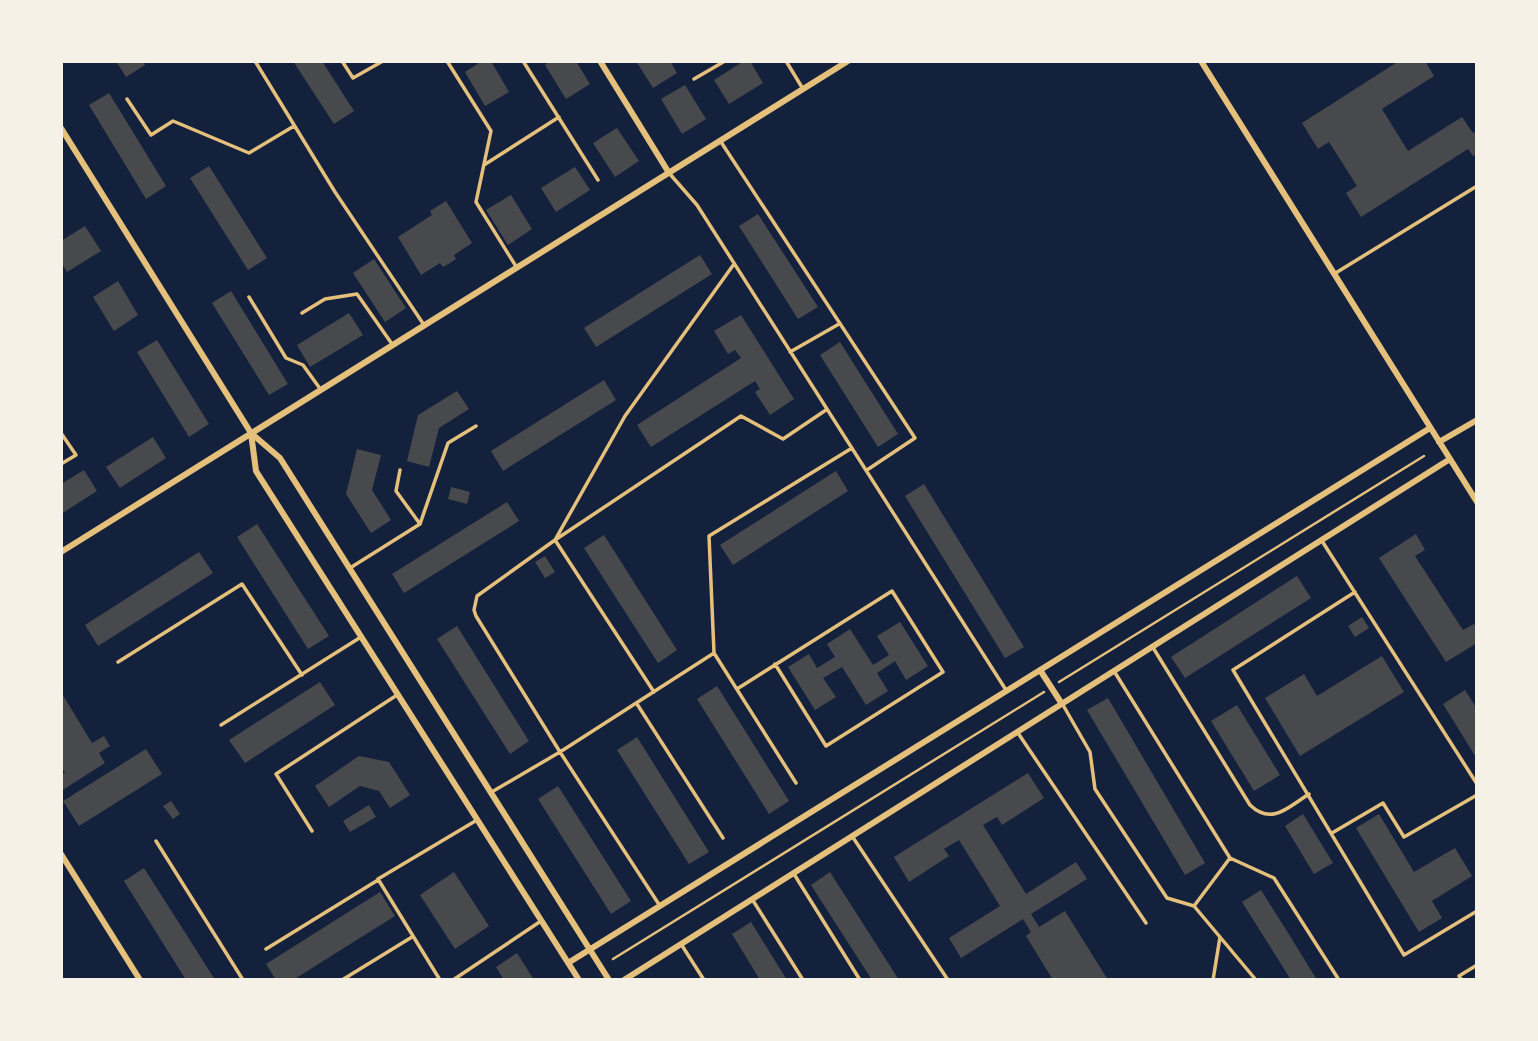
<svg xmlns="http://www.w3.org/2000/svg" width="1538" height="1041" font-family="Rubik,sans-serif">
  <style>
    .building { fill: #48494c }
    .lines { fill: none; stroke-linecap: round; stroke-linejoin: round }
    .path { stroke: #e5c07b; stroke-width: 2.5 }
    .service { stroke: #e5c07b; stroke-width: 3.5 }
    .minor { stroke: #e5c07b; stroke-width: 6 }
  </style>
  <rect width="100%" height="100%" fill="#14213d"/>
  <path class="building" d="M116,61H143L145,65L126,77Z
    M293,61H322L354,111L334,124Z
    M482,61H491L509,92L485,106L465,72Z
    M550,61H576L590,84L566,99L545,65Z
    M636,61H670L677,73L653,88Z
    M744,61H750L763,83L729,104L714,80Z
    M1399,61H1425L1434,76L1382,109L1408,151L1462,117L1473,133L1477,131V154L1473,156L1468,149L1361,217L1346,193L1357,186L1329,142L1318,149L1302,123Z
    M685,85L706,119L682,134L661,99Z
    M109,93L166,186L146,199L89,105Z
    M617,128L639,161L615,177L593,143Z
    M209,166L267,258L248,270L190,178Z
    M575,167L590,190L556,212L541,188Z
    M511,195L532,229L508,245L486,210Z
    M446,201L472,243L454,255L456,259L450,263L443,267L440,263L421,275L398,237L432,215L430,211Z
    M758,214L818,307L798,319L739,226Z
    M85,226L101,251L67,272L61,262V241Z
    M700,255L712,274L596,347L584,328Z
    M374,259L406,308L385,322L353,273Z
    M118,281L138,315L114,331L93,297Z
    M231,291L288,384L269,395L212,303Z
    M349,313L363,335L310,367L297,345Z
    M741,315L794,399L770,415L755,392L760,389L755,381L651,447L637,425L741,358L735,350L728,354L714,331Z
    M157,340L209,424L189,437L137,352Z
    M840,342L898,434L878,447L820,355Z
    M604,380L616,400L503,471L491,451Z
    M457,391L469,409L439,428L429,467L407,461L418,415Z
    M153,437L166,458L120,488L106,467Z
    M357,449L381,455L372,490L391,520L371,533L346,494Z
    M84,470L97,491L61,514V484Z
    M836,471L848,491L733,565L720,545Z
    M924,484L1024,647L1005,658L905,496Z
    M451,487L470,492L467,504L448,499Z
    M507,502L519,521L404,593L392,574Z
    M257,524L329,636L308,649L237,537Z
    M1416,534L1425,550L1415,556L1463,630L1474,624L1477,628V643L1446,662L1379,558Z
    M604,535L677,650L658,663L584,548Z
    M199,552L213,573L98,646L85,625Z
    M545,556L555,572L545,578L535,562Z
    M1297,576L1311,598L1185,678L1171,657Z
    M1362,617L1369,628L1355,637L1348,626Z
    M900,622L928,666L906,680L895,661L877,673L888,691L866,705L842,667L823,678L836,697L815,710L788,667L809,654L817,668L835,657L827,644L850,629L873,665L889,655L877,636Z
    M457,626L529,741L510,754L437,639Z
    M1382,656L1404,692L1300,756L1265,698L1304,674L1317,696Z
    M320,682L335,705L245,763L229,740Z
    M717,686L789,801L769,814L697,699Z
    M1465,690L1477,709V759L1443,704Z
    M61,692L92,743L104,736L110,746L99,753L105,763L61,791V775L65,773L61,766Z
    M1108,698L1205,863L1185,875L1087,710Z
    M1237,705L1280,775L1254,791L1211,721Z
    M637,737L709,852L689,864L617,750Z
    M146,749L162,774L79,826L63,801Z
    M359,756L389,762L410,795L390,808L379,791L360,786L329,807L315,786Z
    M1028,773L1044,798L1002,825L997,817L983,825L1026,894L1076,862L1087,879L1031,914L1039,927L1065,911L1108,980H1053L1026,936L1031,932L1023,919L961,958L949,938L1000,906L959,840L944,849L949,856L909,882L894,857Z
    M558,786L631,901L611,914L538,799Z
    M171,801L180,814L173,819L163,806Z
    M369,805L376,817L350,832L343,821Z
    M1303,814L1333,863L1314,874L1285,826Z
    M1379,814L1414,872L1455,848L1472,876L1432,901L1442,918L1419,932L1356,828Z
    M144,868L200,956L215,980H186L124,881Z
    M454,872L489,926L455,949L420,895Z
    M830,872L899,980H872L820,899L811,885Z
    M1261,890L1290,936L1317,980H1291L1242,902Z
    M380,892L395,916L293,980H276L266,964Z
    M751,922L759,935L787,980H760L732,934Z
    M517,953L534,980H504L496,967Z"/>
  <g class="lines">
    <path class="path" d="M1059,682L1424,456
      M613,959L1044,692"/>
    <path class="service" d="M255,61L335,192L424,325
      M342,61L353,78L383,61
      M447,61L491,131L476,202L517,268
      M523,61L598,180
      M786,61L803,89
      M694,79L725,61
      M127,99L151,135L173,121L249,153L294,126
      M721,142L915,438L867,470
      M484,165L559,117
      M669,173L697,205L1006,690
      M1334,274L1477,186
      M249,297L286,358L303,365L321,390
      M302,313L325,299L357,294L392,344
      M790,352L839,324
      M61,433L76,455L61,464
      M400,470L396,491L420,524
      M1322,541L1477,784
      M350,568L420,524L448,443L476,426
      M1355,592L1233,670L1404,955L1477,911
      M1152,646L1250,805C1272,826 1288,807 1309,794
      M714,653L796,783
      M118,662L242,584L302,675
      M1114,671L1230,858L1274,878L1339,980
      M737,689L892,591L943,672L826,746L775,664
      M654,692L555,540L741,416L783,439L826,410
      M637,704L723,838
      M1063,705L1090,752L1095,789L1167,898L1194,906
      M221,725L361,637
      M1018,733L1146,923
      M490,793L560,752L476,616L474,610L477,596L555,540L625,416L734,264
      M312,831L276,774L397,695
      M1332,833L1383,803L1404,837L1477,795
      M852,836L948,980
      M156,841L243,980
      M1230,858L1194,906L1256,980
      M794,874L860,980
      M752,899L803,980
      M660,906L560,752L714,653L709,536L852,448
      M681,944L704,980
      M266,949L378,880
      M342,980L412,937
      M440,980L378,879L477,820
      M453,980L541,921
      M1213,980L1220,937
      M1462,980L1459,976L1477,965"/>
    <path class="minor" d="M600,61L669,173
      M1201,61L1477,502
      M61,128L251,433L280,458L609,980
      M251,433L256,471L579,980
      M1439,442L1477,420
      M61,552L848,61
      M1040,670L1062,704
      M61,854L140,980
      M568,963L1430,428
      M624,980L1450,459"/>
  </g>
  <rect width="1538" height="1041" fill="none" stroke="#f6f1e7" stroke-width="126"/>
</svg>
